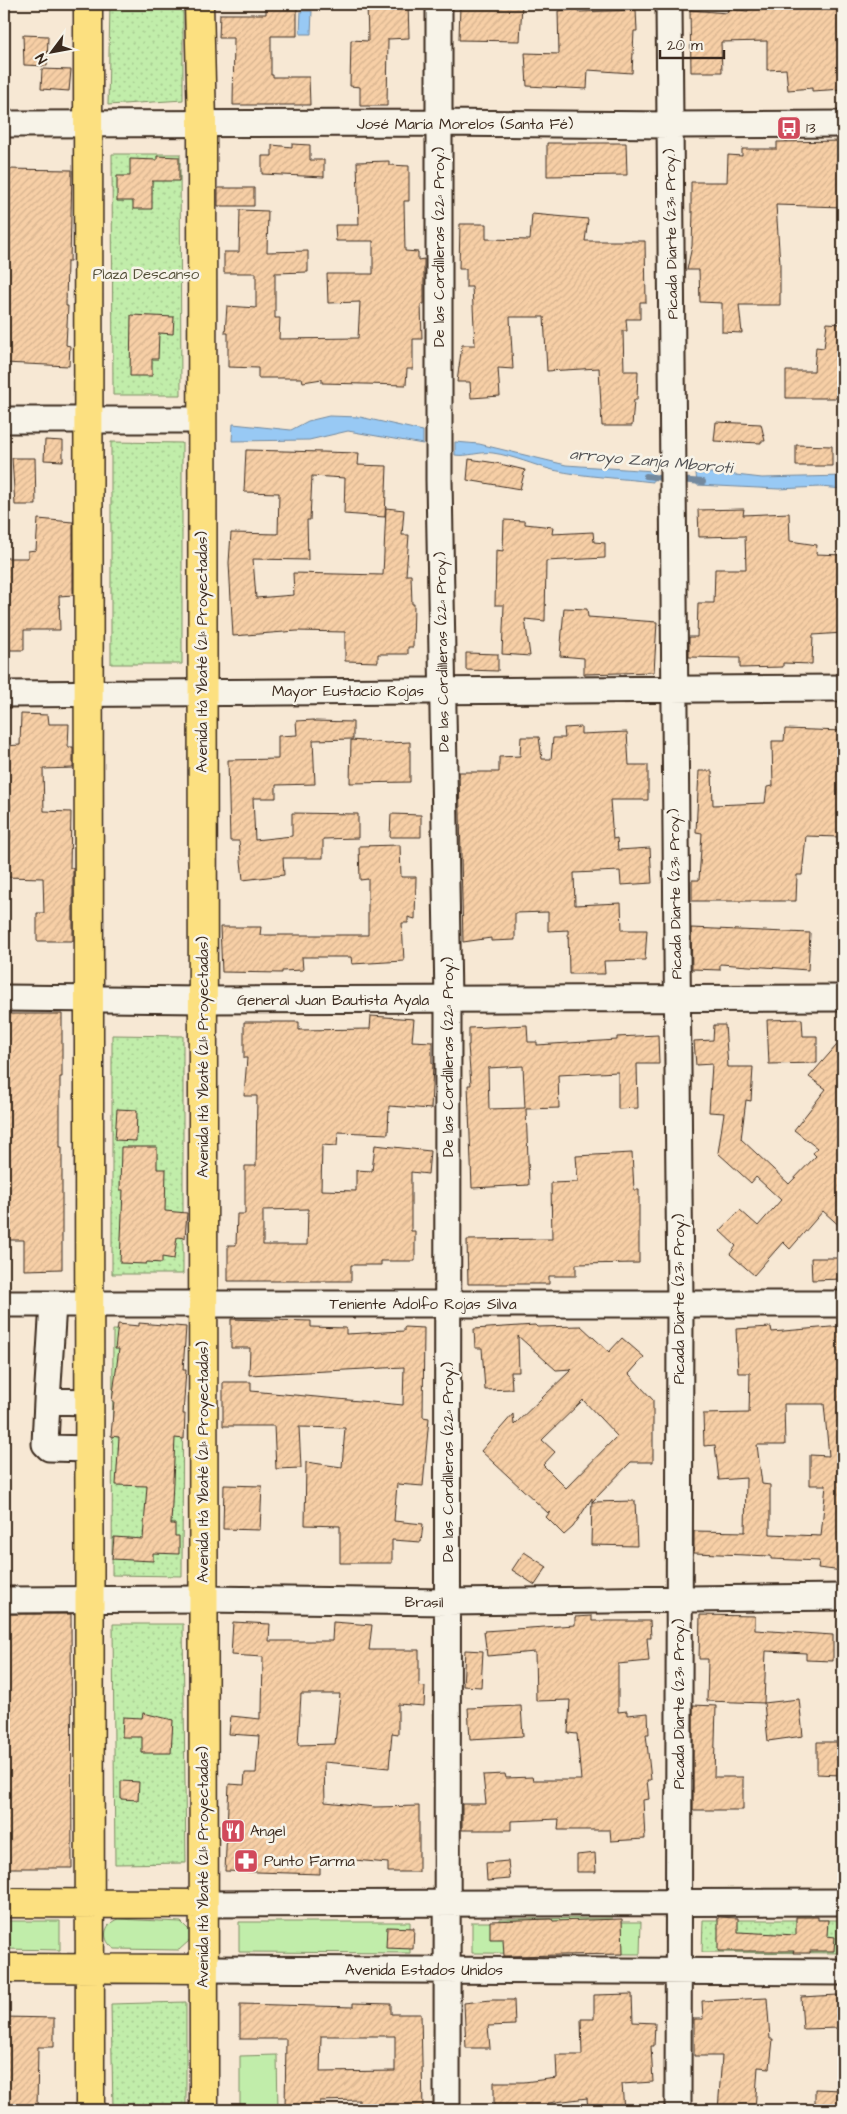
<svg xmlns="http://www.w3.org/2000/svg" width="847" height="2114" font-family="'Architects Daughter',sans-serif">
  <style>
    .grass { fill: #c1edaa; stroke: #7e8c64 }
    .park { fill: url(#park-dots); stroke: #7e8c64 }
    .water { fill: #98c9f4; stroke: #73899e }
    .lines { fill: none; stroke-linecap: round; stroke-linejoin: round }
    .stream { stroke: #73899e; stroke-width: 6 }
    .building { fill: url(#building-hatch); stroke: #3b2a1e; fill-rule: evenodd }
    .minor-casing { stroke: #3b2a1e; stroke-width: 29 }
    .major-casing { stroke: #3b2a1e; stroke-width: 31 }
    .minor { stroke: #f7f3e8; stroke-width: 25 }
    .major { stroke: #fce080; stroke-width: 28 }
    .labels { text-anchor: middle; stroke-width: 5; stroke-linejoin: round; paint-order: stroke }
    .street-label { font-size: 15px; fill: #3b2a1e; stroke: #f7f3e8 }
    .poi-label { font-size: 15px; fill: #3b2a1e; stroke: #f7f3e8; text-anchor: start }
    .park-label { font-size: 15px; fill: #56513a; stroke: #f7f3e8 }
    .water-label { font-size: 16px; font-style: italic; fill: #525254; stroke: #f7f3e8 }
  </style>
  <defs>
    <pattern id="park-dots" width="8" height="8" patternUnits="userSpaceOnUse" patternTransform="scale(1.25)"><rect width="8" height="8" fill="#c1edaa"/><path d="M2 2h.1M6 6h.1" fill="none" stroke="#a7cb92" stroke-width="1.8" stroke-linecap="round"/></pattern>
    <pattern id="building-hatch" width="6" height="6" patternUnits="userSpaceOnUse" patternTransform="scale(1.25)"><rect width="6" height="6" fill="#f7cfa6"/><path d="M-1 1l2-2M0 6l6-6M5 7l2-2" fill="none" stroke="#d5b28e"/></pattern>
  </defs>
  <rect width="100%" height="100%" fill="#f7e8d4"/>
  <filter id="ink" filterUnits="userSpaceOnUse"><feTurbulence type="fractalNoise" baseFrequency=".02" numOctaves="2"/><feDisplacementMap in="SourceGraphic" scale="10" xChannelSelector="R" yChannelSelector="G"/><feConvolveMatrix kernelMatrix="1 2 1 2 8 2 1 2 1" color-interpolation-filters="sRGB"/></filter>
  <g filter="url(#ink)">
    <path class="grass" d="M612,1918V1922H641L640,1954L472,1953V1922H500V1919Z
      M118,1919L181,1922L189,1930V1941L179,1950L115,1949C101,1941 103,1924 118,1919Z
      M4,1921H60V1950L4,1949Z
      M239,1922H410V1953L239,1952Z
      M277,2055L278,2110H240V2056Z"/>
    <path class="park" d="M110,4H183V100L108,105Z
      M112,154H180L181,395H113Z
      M111,442L182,443V664H111Z
      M112,1035L183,1036V1274H112Z
      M113,1330L183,1331L182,1576L112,1575Z
      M113,1624H183L186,1863L115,1864Z
      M703,1920H843V1953L702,1952Z
      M186,2002V2110H113L111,2004Z"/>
    <path class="water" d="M301,11H312L311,34H300Z
      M329,416L360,417L423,431V444L348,431L309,440L232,441L233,424L291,430L308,421Z
      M455,442L479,444L566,465L653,471V482C619,478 586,477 553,470C533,465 514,456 493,453C481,451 468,457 455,455Z
      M696,473H718L762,478L843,476V489L820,487L779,489L697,485Z"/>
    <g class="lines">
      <path class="stream" d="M646,476L669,479
        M679,480L703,482"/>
    </g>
    <path class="building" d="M266,4H297V36H271V75H273V77H309L310,105H233L234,38H219L220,14H266Z
      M367,4H408L409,38L388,39L387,106H360V87L350,86L351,40L368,41Z
      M460,4H522L520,41L459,40Z
      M748,4H843V89L812,91V88L788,90L786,69L767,70V41L721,42L722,72H691L690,10L727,13L728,9L748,11Z
      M577,9L578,12L636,10L637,31H634L632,73L588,70L587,89L527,86L525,53L559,54L558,11Z
      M23,35L48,36L47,66L24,65Z
      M42,69L71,70L69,91L41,89Z
      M843,141V207L776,205L780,264V305H739L742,333L722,332V303L700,302L699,270H687L692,246L693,212H691V182H727L728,155L742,156V149H777V142Z
      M547,143H626L627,175L547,176Z
      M292,144L310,145V160H324V177L262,174V156H272V145L292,147Z
      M157,156L179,157V181H152V209H133V201H117V176H130V159L157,160Z
      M389,161V165L409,166V201H404L405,251L418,252V260L424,259V304H421L422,339H413V369H407L406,385L322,383V379L303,382L302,378H258V368L228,367V333H225L227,306L256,308V273H224V252H239L240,210L268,211L267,252L308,251V272L275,273V318H280L279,339L358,338L360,302L328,303L327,274H373V241H336L335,225H359L357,162Z
      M4,169L72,170L70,261H67L66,306H68L66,345L70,346L69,366L4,363Z
      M218,188H254V206H218Z
      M532,214L588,219L585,241H645L646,302H640V319H626L627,331H623L624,371H638L637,400H634L632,426H602L599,368L547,371L544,317H510L513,369L498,368L500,396L471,398L470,382H457L462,345H475L472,287H466V269H459L460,224H486V239L530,240Z
      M131,315L174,317L173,334L159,333L158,359H152V376H130Z
      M827,323L843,324V397H837V398H786V371H814L816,347L824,348Z
      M716,422L761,424L765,441H761V443L714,441Z
      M45,440L63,441V461L44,460Z
      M796,445L832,446V466H796Z
      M246,450L359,453L358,465L387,466L385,517L344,514L345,478L312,476L310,520H307L308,560L253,559L256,598L294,595L293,573L383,575L386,508L404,510L402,535H409L406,575H411L412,604H414L413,647H408V654H378V662L345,661V632L297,631L233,636L229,563L231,533L278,534L279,493L244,492Z
      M12,458H35L36,505H15Z
      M469,459L496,463L525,470L520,489L467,480Z
      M744,509L743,515L789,513L790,541L817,545L816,554L843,555V633L813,635L812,664L783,663V667L740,668V658L689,657V637H697L698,603H714L715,569H746L745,536L699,537L698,510Z
      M38,519L73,522V595L59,596L60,630H24V650H4V558H28V551L36,550Z
      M504,520L525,521V524L553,527L552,534L593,532L594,542L605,543V558L546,561L545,621L525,619L530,656L502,654L504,605H495L496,550L503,551Z
      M564,608L587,609L588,617L657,622L654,672L584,674V658L560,656Z
      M466,653L498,654V671L466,670Z
      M21,714L48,715L49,724H69L68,747H73V768L43,769L44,811L71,812L70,868H73V941H37V913H44L43,878L4,877V839H10V803H4V746L20,745Z
      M314,720V721L353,722V739L313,740L315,784L276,785V798H253L255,840L292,836V813L358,814V838L323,839V858H283L284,875L243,880L239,841H230L228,760L278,759V736L297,735L296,721Z
      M581,727V734L627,732L629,765H648V800H610L613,839L617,838L618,850L650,848L652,883L621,885L620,871L574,873L575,905L621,903L622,930H647L645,960L604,961L605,974H569L568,930L548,931V912L515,913V940L491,941V938L463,942L459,772H499V757L520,756L521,737H539L542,759H551L553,738H565L564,728Z
      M785,729L843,731V796L839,837L806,836L802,875H797L796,901H692V880H699L702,833L696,832L699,771H712L713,805L765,803L767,787L773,786L772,741H784Z
      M351,740L388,743L410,742V782L350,783Z
      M391,814L421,815V837H390Z
      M400,845L401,877H416L415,919L408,917V923H402L404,961L352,964L351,957H302L303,970L282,971V973L222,972L220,927H261L260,935H368V879L360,880L359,846Z
      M691,928L810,933L808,970L720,964V970L692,969Z
      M7,1014H62V1077H60V1147H62V1269L24,1270V1240H4V1082H7Z
      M371,1016L414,1019L412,1041L432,1042V1064H433L431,1109L389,1106L388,1134L338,1132L337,1146L322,1145L321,1190L356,1191V1170L372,1171L375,1145L430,1151L428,1174L411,1172V1231H415V1261H381V1265H351V1281H228V1245H236L237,1214H245V1166H256L257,1096H244L247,1058H244V1022H299V1030L370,1029ZM308,1209L307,1245H263V1210Z
      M802,1019L803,1036H817V1063L769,1064L767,1020Z
      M527,1025L528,1042H537V1045L617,1040V1037L658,1035L659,1064H637L638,1108L618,1109V1072L558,1075L559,1108L526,1109L529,1185L472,1188L468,1085H471L468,1045H469V1028ZM523,1066L525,1108L489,1109L488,1068Z
      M714,1025H725L728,1067H753L751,1101L746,1100L741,1139L789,1184L816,1156L813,1153L817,1148L794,1130L826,1089L809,1077L843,1038V1229L823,1211L790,1249L783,1242L754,1275L730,1254L736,1246L720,1231L740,1210L758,1226L781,1200L756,1177L751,1183L718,1153L724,1113L709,1112L712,1064L696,1065L694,1041L713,1040Z
      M117,1109L137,1110L136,1141L115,1140Z
      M121,1147H157V1169H166L165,1211L187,1213L185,1238L177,1237L174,1259L162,1257V1263L147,1262L146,1264L120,1263L123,1190H120Z
      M632,1153L634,1190H639V1263L576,1264V1276H549V1284H468L467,1240L552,1239L551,1183L578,1182L576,1156Z
      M811,1258H843V1279L812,1280Z
      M231,1319L311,1321V1327L346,1328V1334L404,1331V1327L424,1328L423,1417L429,1418L423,1486L397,1484L394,1521L423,1524L421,1542L392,1540V1563H340V1526L305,1525L306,1462L342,1467L345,1428L299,1427L301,1468L276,1469L274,1426H223V1382H251V1391L403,1405L404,1367L249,1375L250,1348H231Z
      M139,1323L186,1327L183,1370H186L183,1414H185L184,1439L175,1438L171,1524H175V1536H179V1554L153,1553V1561L112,1559L114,1537L143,1539L147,1486L116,1485L119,1437L111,1436L114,1401H112L119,1349H115L118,1324L139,1326Z
      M535,1325L537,1327L581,1326L609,1352L622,1338L644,1357L629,1374L653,1400V1462H631L592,1502L635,1501L637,1546L591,1545L592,1498L573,1527L564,1535L546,1517L550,1512L548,1513L481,1451L513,1414L514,1425L572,1369L556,1370L518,1336L519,1372H511L512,1389L485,1390L482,1348H475L474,1329ZM583,1400L617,1436L566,1488L543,1465L555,1452L542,1440Z
      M843,1326V1571L818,1568L819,1561L771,1559V1556L694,1553V1531L745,1532L746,1478L719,1480L715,1445L704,1446L703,1414L749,1413L750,1373H738L736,1329L771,1327L772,1332ZM784,1404H824L829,1456L810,1455V1485H826L821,1536L770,1534V1485L762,1484L757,1445H785Z
      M224,1485L262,1486L260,1530L223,1529Z
      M524,1552L547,1567L535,1585L512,1570Z
      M4,1614H71L72,1868H4Z
      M700,1615L755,1616V1630L833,1635V1661L806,1660V1653L766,1651L764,1703L707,1701L708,1659H699Z
      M592,1616V1621H650L651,1638H647L649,1661L618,1664V1712L627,1711V1715L648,1713L649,1734H646L651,1780H647L649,1799L643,1800L645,1839L611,1841L610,1830H558L559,1819L511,1821V1830H462V1804H486L483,1775L505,1774L506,1778L532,1777L533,1780H581L577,1734L568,1733L570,1700L536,1701L535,1652L487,1656L484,1631L575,1625V1617Z
      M233,1622L270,1624L269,1641H332L333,1622L372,1625L369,1650H419V1686L425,1687L424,1706L398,1704V1734L392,1733L389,1768L324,1762L325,1802L375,1807L419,1806V1872H388V1863L320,1857V1874L225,1871L229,1784L244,1785L245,1773H256L259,1736L229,1734L231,1716L260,1719V1712H262L263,1657L231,1655ZM301,1694H340L335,1744L298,1745Z
      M465,1650L483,1651L481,1687L463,1686Z
      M799,1699L803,1736L768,1741L764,1703Z
      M693,1705L716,1706L714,1777H743V1810H693Z
      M521,1706L523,1736L470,1739L468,1708Z
      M143,1713L173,1720L171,1753H142V1737H122L123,1717L142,1718Z
      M817,1742H841L840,1775L817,1774Z
      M121,1781L139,1782L138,1800L121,1799Z
      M595,1853L596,1872H577V1855Z
      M508,1861L510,1879L487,1881L486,1863Z
      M718,1917L738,1918V1932L796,1935V1917H818V1920H828L827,1936L835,1937L834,1951H810V1953H793L794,1951H718Z
      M552,1919L553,1921L622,1919L623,1954L504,1956L503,1939H490V1921Z
      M387,1927L414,1928L413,1949L386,1948Z
      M632,1994L633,2022L655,2023L654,2046H651L653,2082L622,2084L624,2110H588L587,2098L548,2103V2110H494V2082H524L557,2078L556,2055H582L581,2019H594V1995Z
      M838,1995L839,2028L803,2029L801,1997Z
      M767,1998L770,2039H773L770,2068L758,2067L755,2110H718L722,2056H694V2019H703L702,2001Z
      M491,2000H514L515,2025L488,2026L490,2048H466L464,2003Z
      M353,2003L391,2004V2014H421L423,2110H359V2100L320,2101V2110H285L286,2039H240V2004L353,2007ZM321,2036H395V2071L320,2072Z
      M4,2017L54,2018V2047H38L37,2110H4Z
      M815,2089L843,2090V2110H815Z"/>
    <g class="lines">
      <defs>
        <path id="minor" d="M439,4V480L448,1000L447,2110
          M669,4L680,1304L678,2110
          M4,124L439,123L670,125L843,124
          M4,420H202
          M4,694L843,688
          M4,998L203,1000L843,998
          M4,1304H843
          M53,1304L47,1401L89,1402
          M47,1401L45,1444L49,1448L89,1449
          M4,1600L203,1599L447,1602L843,1597
          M203,1904L843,1902
          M204,1969L843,1972"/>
        <path id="major" d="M88,4L90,2110
          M199,4L202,123L204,2110
          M4,1903L203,1904
          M4,1968L204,1969"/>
      </defs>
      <use href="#minor" class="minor-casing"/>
      <use href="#major" class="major-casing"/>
      <use href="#minor" class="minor"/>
      <use href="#major" class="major"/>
    </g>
  </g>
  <defs>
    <symbol id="bus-square" viewBox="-11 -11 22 22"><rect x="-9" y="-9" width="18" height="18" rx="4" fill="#d1495b" stroke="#f7f3e8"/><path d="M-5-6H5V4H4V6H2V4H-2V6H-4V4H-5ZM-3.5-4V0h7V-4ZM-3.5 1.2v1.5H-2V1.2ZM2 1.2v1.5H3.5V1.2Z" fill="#fff"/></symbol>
    <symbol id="restaurant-square" viewBox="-11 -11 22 22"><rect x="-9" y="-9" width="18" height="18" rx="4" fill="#d1495b" stroke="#f7f3e8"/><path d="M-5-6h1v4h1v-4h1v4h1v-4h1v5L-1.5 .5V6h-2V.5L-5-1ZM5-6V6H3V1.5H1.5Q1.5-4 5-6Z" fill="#fff"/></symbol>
    <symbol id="pharmacy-square" viewBox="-11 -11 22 22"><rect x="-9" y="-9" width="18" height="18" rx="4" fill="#d1495b" stroke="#f7f3e8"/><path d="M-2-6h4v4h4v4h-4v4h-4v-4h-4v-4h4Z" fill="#fff"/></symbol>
  </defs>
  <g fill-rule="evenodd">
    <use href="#bus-square" x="775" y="114" width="28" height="28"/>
    <use href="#restaurant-square" x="219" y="1817" width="28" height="28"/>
    <use href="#pharmacy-square" x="232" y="1847" width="28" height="28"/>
  </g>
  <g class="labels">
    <g class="street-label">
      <text x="465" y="129">José María Morelos (Santa Fé)</text>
      <text transform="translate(671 234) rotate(-91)" y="5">Picada Diarte (23ª Proy.)</text>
      <text transform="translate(439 247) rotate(-90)" y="5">De las Cordilleras (22ª Proy.)</text>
      <text transform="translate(202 652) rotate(-90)" y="5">Avenida Itá Ybaté (21ª Proyectadas)</text>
      <text transform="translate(442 652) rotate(-91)" y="5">De las Cordilleras (22ª Proy.)</text>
      <text x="348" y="696">Mayor Eustacio Rojas</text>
      <text transform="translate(675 894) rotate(-91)" y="5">Picada Diarte (23ª Proy.)</text>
      <text x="333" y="1005">General Juan Bautista Ayala</text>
      <text transform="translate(203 1057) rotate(-90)" y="5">Avenida Itá Ybaté (21ª Proyectadas)</text>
      <text transform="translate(448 1057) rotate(-90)" y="5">De las Cordilleras (22ª Proy.)</text>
      <text transform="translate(679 1299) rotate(-90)" y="5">Picada Diarte (23ª Proy.)</text>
      <text x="423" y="1309">Teniente Adolfo Rojas Silva</text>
      <text transform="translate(203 1462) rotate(-90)" y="5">Avenida Itá Ybaté (21ª Proyectadas)</text>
      <text transform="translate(448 1462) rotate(-90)" y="5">De las Cordilleras (22ª Proy.)</text>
      <text transform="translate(424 1602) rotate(1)" y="5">Brasil</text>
      <text transform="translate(679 1704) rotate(-90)" y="5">Picada Diarte (23ª Proy.)</text>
      <text transform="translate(203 1867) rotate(-90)" y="5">Avenida Itá Ybaté (21ª Proyectadas)</text>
      <text x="424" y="1975">Avenida Estados Unidos</text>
    </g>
    <g class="poi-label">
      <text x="806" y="133">13</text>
      <text x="250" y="1836">Angel</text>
      <text x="264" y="1866">Punto Farma</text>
    </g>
    <g class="park-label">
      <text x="146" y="279">Plaza Descanso</text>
    </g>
    <g class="water-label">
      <text transform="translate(651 460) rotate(5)" y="6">arroyo Zanja Mboroti</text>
    </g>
  </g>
  <rect width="847" height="2114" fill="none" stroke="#f7f3e8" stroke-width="20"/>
  <rect x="10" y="10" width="827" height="2094" fill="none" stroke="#3b2a1e" stroke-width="2" filter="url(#ink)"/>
  <g transform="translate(52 52) rotate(238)" stroke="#f7f3e8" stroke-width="4" paint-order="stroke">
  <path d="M0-4L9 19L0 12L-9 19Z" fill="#3b2a1e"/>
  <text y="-8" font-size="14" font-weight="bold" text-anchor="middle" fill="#3b2a1e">N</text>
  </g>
  <path d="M660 50v8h64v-8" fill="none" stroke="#3b2a1e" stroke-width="2.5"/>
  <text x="667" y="50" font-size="15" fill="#3b2a1e" stroke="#f7f3e8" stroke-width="4" paint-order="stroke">20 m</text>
</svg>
